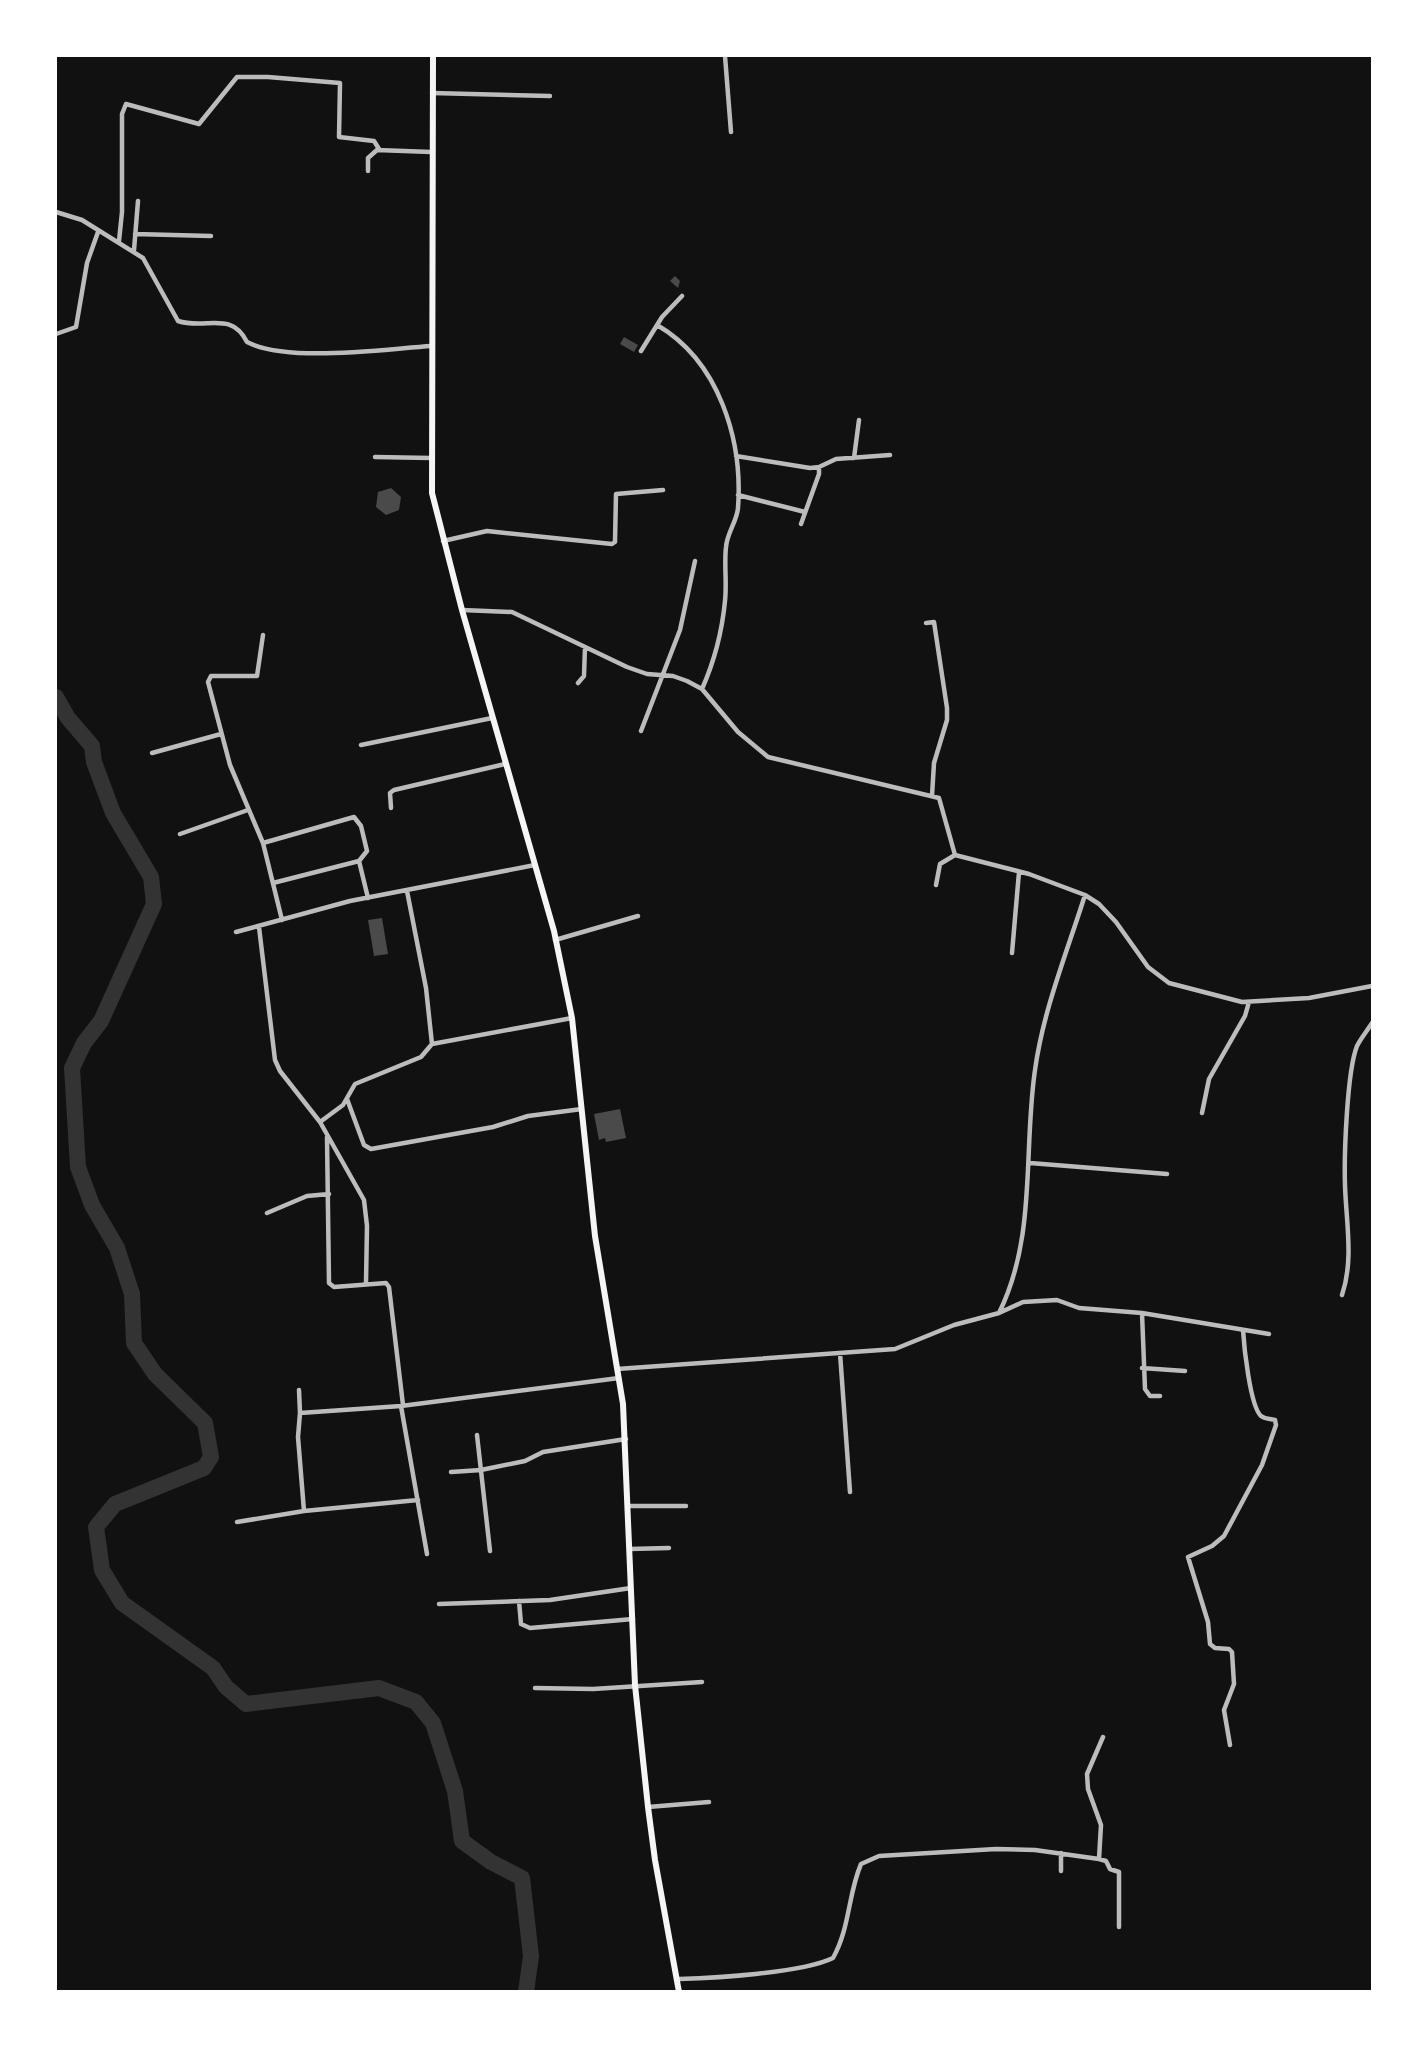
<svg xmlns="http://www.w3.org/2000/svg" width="1428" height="2047" font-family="Inter,sans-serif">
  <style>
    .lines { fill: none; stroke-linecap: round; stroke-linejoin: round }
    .river { stroke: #333; stroke-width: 16 }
    .building { fill: #4a4a4a }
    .minor { stroke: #bcbcbc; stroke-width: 4.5 }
    .secondary { stroke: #f5f5f5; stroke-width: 6 }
  </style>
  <rect width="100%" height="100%" fill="#111"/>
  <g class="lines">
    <path class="river" d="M56,697L68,718L92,746L94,762L113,813L151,877L154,904L101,1021L84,1043L72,1068L78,1167L92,1205L117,1248L132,1294L134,1343L155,1374L205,1423L211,1457L204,1468L115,1504L96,1527L102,1570L122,1603L213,1668L226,1687L246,1704L379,1688L416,1702L433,1723L455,1791L462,1841L491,1862L522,1878L531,1956L526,1992"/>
  </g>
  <path class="building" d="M675,276L680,281L678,288L670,281Z
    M624,337L638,345L634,352L620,344Z
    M391,488L401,497L399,510L386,515L376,507L378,492Z
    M382,918L388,954L374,956L368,920Z
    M620,1109L626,1138L606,1142L605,1138L599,1140L594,1114Z"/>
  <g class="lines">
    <path class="minor" d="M725,56L731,132
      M432,93L550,96
      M368,171V158L377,150L431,152
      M56,212L82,220L143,258L178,321C206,330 231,310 247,342C288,363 384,349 431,346
      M135,234L211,236
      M119,241L122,212V114L126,104L199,124L237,77H268L340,83L339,137L374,141L379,149
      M134,250L138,201
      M657,325C719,361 743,440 738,508C737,521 727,533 726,547C724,564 727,583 725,601C722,632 714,662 702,689
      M56,334L76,327L87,263L98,232
      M641,351L662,317L682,296
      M736,456L810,468L819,467L836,459L890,455
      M375,457L431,458
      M854,458L859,420
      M738,495L805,512
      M801,524L819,474V467
      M443,541L487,531L612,544L615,542L616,494L663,490
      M462,610L512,612L627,667L647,674L673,676L687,681L702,689L738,732L768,757L939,798L955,855L1029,874L1085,895L1099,904L1116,922L1148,967L1169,983L1242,1002L1309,998L1372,986
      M926,623L934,622L947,708V720L934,763L932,796
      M263,635L257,676H211L208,682L230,765L263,843L282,920
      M578,683L584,676L585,647
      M641,731L680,630L695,561
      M361,745L492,718
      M152,753L221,734
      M391,808L390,793L394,790L505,764
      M180,834L248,810
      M263,843L354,817L361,826L367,851L359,861
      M273,883L359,861L368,898
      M936,885L940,864L955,855
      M259,927L275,1060L280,1071L320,1122L364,1200L367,1226L366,1283
      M236,932L350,901L535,865
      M555,940L638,916
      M1012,953L1019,872
      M432,1044L572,1018
      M347,1099L364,1145L371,1149L493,1127L528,1116L582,1109
      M1202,1113L1209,1079L1245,1016L1249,1002
      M320,1122L343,1105L355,1084L421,1057L432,1044L426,988L407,891
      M327,1137L329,1283L334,1287L386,1283L389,1287L403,1405
      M1030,1163L1167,1174
      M267,1213L307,1196L329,1194
      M1342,1295C1354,1260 1346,1221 1345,1185C1344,1155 1347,1071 1357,1046C1361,1038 1367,1031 1372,1023
      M999,1313L1023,1302L1057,1300L1079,1308L1142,1313L1269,1334
      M1142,1313L1145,1389L1150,1396H1160
      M840,1353L850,1492
      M1142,1368L1185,1371
      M617,1369L895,1349L954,1325L999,1313C1037,1236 1023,1152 1035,1070C1043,1011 1067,952 1085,895
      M401,1406L427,1554
      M300,1413L401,1406L619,1378
      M477,1435L490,1551
      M451,1472L481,1470L525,1461L543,1452L626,1439
      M628,1506H686
      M304,1511L418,1500
      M237,1522L304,1511L298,1437L300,1413L299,1390
      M629,1549L669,1548
      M519,1601L521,1624L530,1628L633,1619
      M439,1604L550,1600L631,1588
      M535,1688L593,1689L702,1682
      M1230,1745L1224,1710L1234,1684L1232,1652L1229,1649L1215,1648L1210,1644L1208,1622L1188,1557L1212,1546L1224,1536L1262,1465L1276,1425L1275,1420C1271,1419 1265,1419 1261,1416C1250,1406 1244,1346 1243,1330
      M648,1807L709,1802
      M1099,1859L1101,1825L1088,1789L1087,1774L1103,1737
      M1061,1871V1853
      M679,1979C715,1978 802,1973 833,1958C850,1928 848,1894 861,1864L879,1856L996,1849L1035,1850L1099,1859L1106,1861L1110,1869L1119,1872V1927"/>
    <path class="secondary" d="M433,56L432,493L462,610L554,931L572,1018L595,1236L623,1404L635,1685L648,1807L655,1860L679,1992"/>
  </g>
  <rect width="1428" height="2047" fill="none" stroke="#ffffff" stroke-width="114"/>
</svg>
